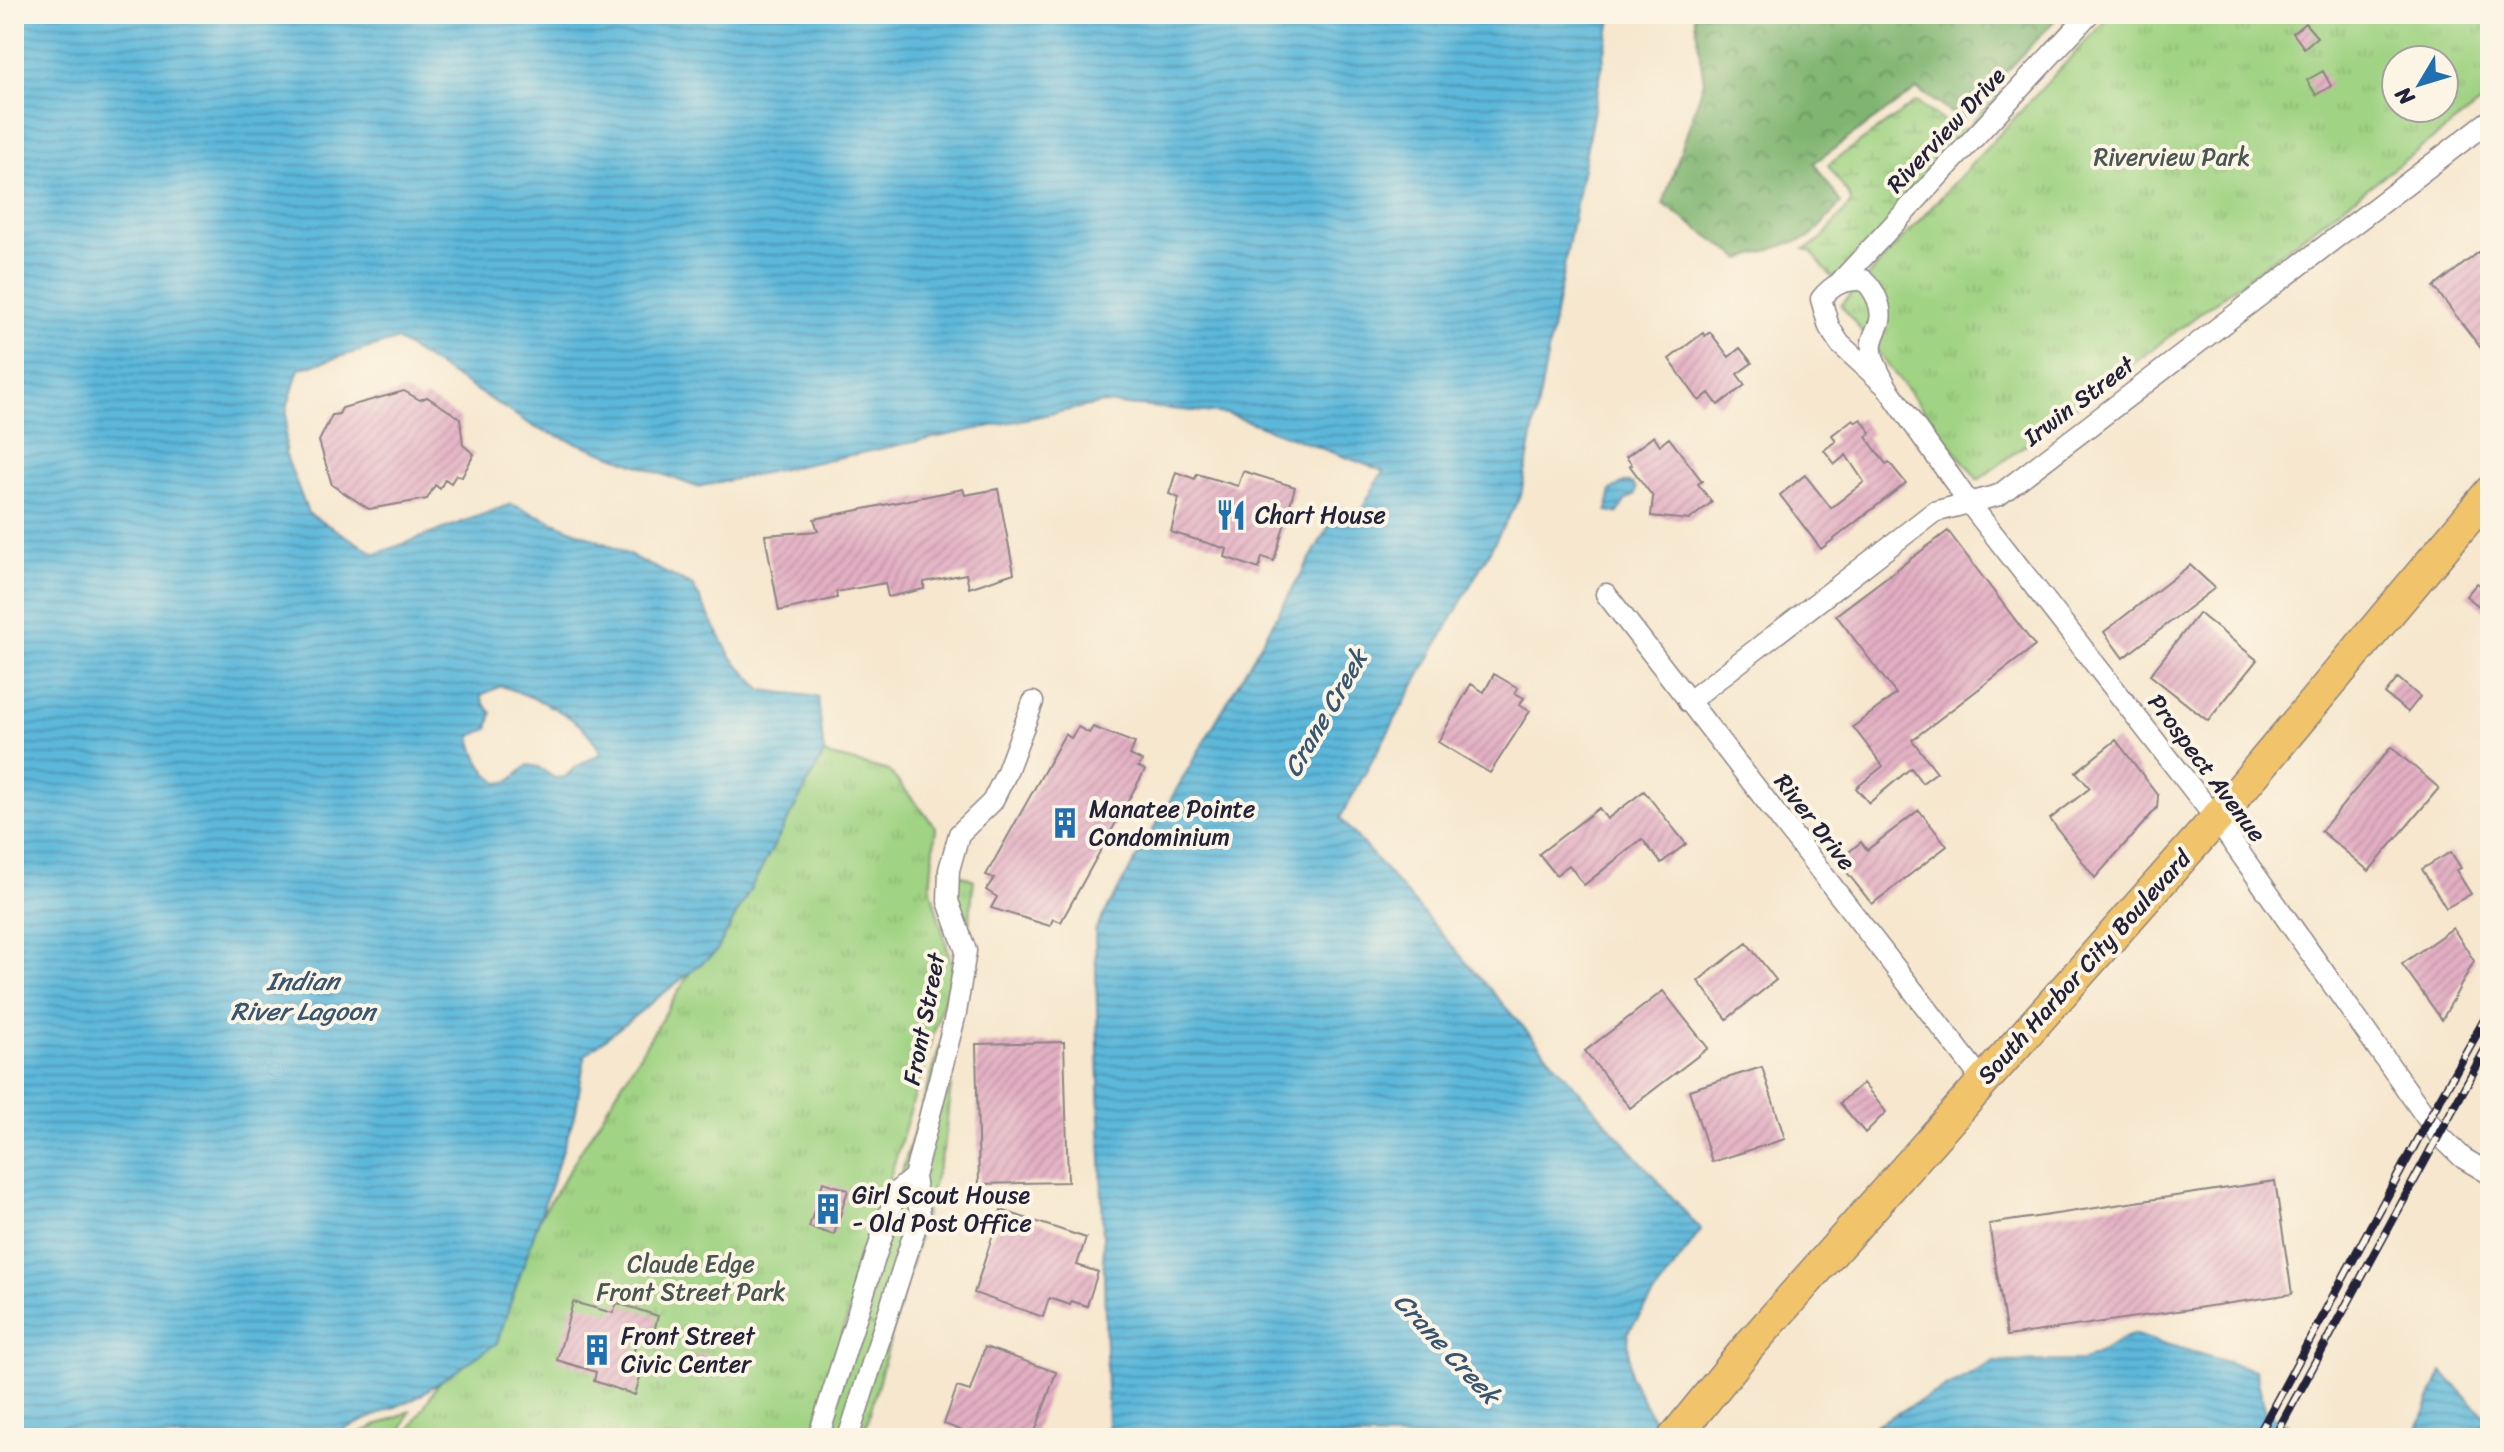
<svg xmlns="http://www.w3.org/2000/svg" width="2504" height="1452" font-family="Sriracha,sans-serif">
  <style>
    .grass { fill: url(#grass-tufts); stroke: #617a5f; stroke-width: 2; fill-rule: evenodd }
    .forest { fill: url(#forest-crowns); stroke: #516c56; stroke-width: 2 }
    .wetland { fill: url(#wetland-marsh); stroke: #617a5f; stroke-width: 2 }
    .garden { fill: #a0d383; stroke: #617a5f; stroke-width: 2 }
    .water { fill: url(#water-rules); stroke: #3f6d8a; stroke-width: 2; fill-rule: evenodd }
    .building { fill: url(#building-hatch) }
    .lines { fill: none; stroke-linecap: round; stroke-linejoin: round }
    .street-casing { stroke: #8c8484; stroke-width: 23 }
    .primary-casing { stroke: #8c8484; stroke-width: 35 }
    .street { stroke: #fff; stroke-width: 20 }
    .primary { stroke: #f1c36a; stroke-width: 32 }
    .rail-casing { stroke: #22223b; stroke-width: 9 }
    .rail { stroke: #fcf5e5; stroke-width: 6; stroke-dasharray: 18; stroke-linecap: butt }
    .labels { text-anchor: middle; stroke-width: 8; stroke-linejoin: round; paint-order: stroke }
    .street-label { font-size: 24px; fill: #22223b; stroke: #fcf5e5 }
    .park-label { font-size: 24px; fill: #485751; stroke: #fcf5e5 }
    .poi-label { font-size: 24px; fill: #22223b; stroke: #fcf5e5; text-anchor: start }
    .water-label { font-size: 26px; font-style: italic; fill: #365673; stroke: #fcf5e5 }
  </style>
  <defs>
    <pattern id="grass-tufts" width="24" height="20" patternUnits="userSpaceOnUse" patternTransform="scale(2)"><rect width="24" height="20" fill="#a0d383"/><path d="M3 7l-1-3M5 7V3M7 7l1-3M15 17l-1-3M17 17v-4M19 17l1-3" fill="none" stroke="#8ab572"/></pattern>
    <pattern id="forest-crowns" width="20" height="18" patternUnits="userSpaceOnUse" patternTransform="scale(2)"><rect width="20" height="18" fill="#80b571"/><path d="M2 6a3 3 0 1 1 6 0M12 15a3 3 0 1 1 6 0" fill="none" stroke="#68935e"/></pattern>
    <pattern id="wetland-marsh" width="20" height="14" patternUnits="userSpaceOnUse" patternTransform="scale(2)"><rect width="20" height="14" fill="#a0d383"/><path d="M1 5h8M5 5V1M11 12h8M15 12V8" fill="none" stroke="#8ab572"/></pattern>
    <pattern id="water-rules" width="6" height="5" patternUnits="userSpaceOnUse" patternTransform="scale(2)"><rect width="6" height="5" fill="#5cb8da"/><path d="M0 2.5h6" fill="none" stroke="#4c95b2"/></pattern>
    <pattern id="building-hatch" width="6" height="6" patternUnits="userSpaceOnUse" patternTransform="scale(2)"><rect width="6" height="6" fill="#e2aec2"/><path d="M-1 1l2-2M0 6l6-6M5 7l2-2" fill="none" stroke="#c295a8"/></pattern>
  </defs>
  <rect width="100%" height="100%" fill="#fcf5e5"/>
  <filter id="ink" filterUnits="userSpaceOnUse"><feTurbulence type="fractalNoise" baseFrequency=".0125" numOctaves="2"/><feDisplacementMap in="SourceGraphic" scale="16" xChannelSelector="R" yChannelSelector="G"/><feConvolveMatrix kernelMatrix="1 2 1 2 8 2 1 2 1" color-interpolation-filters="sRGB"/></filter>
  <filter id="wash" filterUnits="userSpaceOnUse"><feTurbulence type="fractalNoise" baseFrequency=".006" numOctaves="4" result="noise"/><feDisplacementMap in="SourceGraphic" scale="32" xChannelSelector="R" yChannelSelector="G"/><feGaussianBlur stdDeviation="1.8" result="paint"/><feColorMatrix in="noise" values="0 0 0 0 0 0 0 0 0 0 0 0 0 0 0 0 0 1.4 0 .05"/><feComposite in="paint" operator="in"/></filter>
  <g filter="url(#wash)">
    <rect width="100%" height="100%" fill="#f6e7ce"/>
    <path class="grass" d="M2111,14H2490V96L1978,480L1841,305ZM2396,60H2444V108H2396Z
      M824,754L889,771L936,827L930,886L953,969L811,1438H409L411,1428Z
      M942,867L974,880L944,1146L863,1438H821L963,971Z
      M410,1411L398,1438H348Z"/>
    <path class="forest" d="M1694,14H2051L2057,18L1961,120L1917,89L1814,163L1841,203L1811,237L1741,259L1663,204L1704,82Z"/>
    <path class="wetland" d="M2066,14H2084L1839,287L1811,251L1804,249L1819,242L1851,203L1850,197L1828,165L1916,102L1954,129H1966L2064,25Z"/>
    <path class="garden" d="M866,1322L876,1328L843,1438H825L860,1323Z"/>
    <path class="water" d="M14,14H1612L1521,495L1340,818L1701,1230L1628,1332L1630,1376L1663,1438H1141L1108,1429L1095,930L1340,507L1351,518L1358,516L1383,471L1228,414L1103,403L697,487L536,428L396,340L299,369L287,408L285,453L308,513L376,554L511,504L604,543L693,586L731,657L762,690L818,697L824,754L716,952L585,1055L576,1111L497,1343L416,1398L324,1438H14ZM501,686C534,697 590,719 600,754L574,768L565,777L555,778L538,767L528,765L510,781L498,783C482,770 475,756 471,736L488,729L492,713L484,704L481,695Z
      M1626,482L1631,483L1636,488L1635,495L1625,501L1618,513L1607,511L1611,490Z
      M2132,1334L2255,1370L2266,1412L2311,1438H1851L1993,1362L2083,1361Z
      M2442,1372L2488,1419L2476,1438H2414Z"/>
    <g id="blocks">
      <path class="building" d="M2305,23L2317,37L2304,48L2293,33Z
        M2323,71L2331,86L2316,95L2307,80Z
        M2479,252L2490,266V360L2434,287Z
        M1710,332L1729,357L1740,348L1752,363L1737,374L1745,385L1718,405L1709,393L1699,401L1669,359L1703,333L1705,336Z
        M404,391L420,400L427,397L460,418L463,445L474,454L462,477L456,475L451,483L445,479L440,489L435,485L427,499L369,509L332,485L319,441L332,415L339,414L342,408Z
        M1853,419L1856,422L1861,419L1871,433L1866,437L1886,464L1889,462L1906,483L1821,549L1780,495L1805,475L1831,508L1864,482L1846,455L1835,464L1824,450L1836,441L1832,435Z
        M1654,436L1660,445L1669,438L1702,481L1698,484L1712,502L1689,520L1651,516L1653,497L1630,466L1632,465L1626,457Z
        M1243,471L1295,487L1274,561L1262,557L1259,569L1225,557L1227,549L1171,532L1179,498L1169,494L1176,472L1195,479L1197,474L1238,486Z
        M963,489L965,495L998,489L1014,573L969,588L966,574L924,582V589L888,597L885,583L836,592L837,598L779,611L765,535L818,531L814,519Z
        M1948,531L2035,646L1912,740L1937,772L1922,783L1911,768L1869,803L1856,788L1883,766L1853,727L1896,694L1836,615Z
        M2190,565L2215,588L2123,658L2104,632Z
        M2490,572V615L2466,596L2477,583L2480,585Z
        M2199,613L2257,660L2208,721L2150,675Z
        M1494,674L1518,688L1515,693L1524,698L1519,705L1530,711L1490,773L1438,742L1471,684L1484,692Z
        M2398,678L2420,697L2408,712L2385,694Z
        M1078,727L1089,733L1093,727L1135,743L1130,755L1142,761L1138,767L1145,770L1061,922L1053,919L1050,926L991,908L997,897L986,890L994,878L986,875L1065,734L1071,738Z
        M2116,740L2158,795L2157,808L2095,878L2050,819L2090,788L2076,772Z
        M2391,747L2439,788L2369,871L2321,831Z
        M1644,791L1686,844L1661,863L1642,839L1584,885L1569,865L1556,875L1539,854L1599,808L1607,819Z
        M1919,810L1947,846L1872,904L1838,861L1861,842L1867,850Z
        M2451,852L2461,868L2456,870L2471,894L2446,908L2422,869Z
        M2453,928L2474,961L2442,1020L2402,964Z
        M1747,943L1776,980L1727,1019L1698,981Z
        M1663,991L1708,1048L1630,1108L1585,1051Z
        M1064,1042L1068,1182L979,1184L976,1044Z
        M1762,1067L1785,1139L1712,1162L1689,1090Z
        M1863,1083L1886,1112L1865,1133L1840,1103Z
        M2275,1181L2292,1294L2007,1336L1989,1224Z
        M823,1182L848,1190L834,1235L809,1227Z
        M1001,1210L1086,1238L1077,1265L1098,1272L1087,1306L1071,1301L1070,1305L1049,1298L1043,1317L974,1293Z
        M573,1302L613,1313L617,1303L658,1316L652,1339L638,1335L630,1367L642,1370L635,1395L594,1381L596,1372L557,1360Z
        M985,1347L1056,1372L1033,1438H960L963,1431L944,1424L957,1387L970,1391Z
        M704,1353L712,1362L710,1372L698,1374L691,1367L693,1356Z"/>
    </g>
  </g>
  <g filter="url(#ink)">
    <use href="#blocks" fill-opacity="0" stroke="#8c8484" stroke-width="2"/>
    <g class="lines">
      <defs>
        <path id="street" d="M1840,282L2089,14
          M1887,387C1882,377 1873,363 1872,351C1870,339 1877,331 1880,321C1883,307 1874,289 1864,280C1844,279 1833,284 1821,299L1829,327L1840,344L1887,387L1970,504L2216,819L2438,1134L2463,1158L2490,1174
          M1606,594L1983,1081
          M1688,702L1934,512L1999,495L2490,120
          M818,1438L896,1192L914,1177
          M848,1438L920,1214L914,1177L956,1013L966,951L948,901L949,870L959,834L992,802L1006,774L1033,702"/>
        <path id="primary" d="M1674,1438L1749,1346L2216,819L2490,492"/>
      </defs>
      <use href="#street" class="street-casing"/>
      <use href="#primary" class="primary-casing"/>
      <use href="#street" class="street"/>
      <use href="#primary" class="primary"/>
      <defs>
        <path id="rail" d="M2257,1438L2428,1120L2490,1010
          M2274,1438L2490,1041"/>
      </defs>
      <use href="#rail" class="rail-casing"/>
      <use href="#rail" class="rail"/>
    </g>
  </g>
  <defs>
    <symbol id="restaurant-bare" viewBox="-9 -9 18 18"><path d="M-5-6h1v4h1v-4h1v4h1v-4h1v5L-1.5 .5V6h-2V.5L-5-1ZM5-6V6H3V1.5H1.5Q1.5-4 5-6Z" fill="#1f6fb2" stroke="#fcf5e5" stroke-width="2.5" paint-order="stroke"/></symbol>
    <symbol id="building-bare" viewBox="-9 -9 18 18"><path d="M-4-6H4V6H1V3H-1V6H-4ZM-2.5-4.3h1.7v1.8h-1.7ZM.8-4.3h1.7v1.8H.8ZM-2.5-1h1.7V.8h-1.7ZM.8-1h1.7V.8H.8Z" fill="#1f6fb2" stroke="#fcf5e5" stroke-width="2.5" paint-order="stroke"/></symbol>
  </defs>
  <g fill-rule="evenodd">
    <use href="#restaurant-bare" x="1209" y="493" width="44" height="44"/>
    <use href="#building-bare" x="1043" y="801" width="44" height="44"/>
    <use href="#building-bare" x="806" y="1187" width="44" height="44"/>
    <use href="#building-bare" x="575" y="1328" width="44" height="44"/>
  </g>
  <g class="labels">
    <g class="street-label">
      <text transform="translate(1946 130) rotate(-47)" y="8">Riverview Drive</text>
      <text transform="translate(2079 401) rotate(-37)" y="8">Irwin Street</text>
      <text transform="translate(2207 768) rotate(53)" y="8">Prospect Avenue</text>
      <text transform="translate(1815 822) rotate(52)" y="8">River Drive</text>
      <text transform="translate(2084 967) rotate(-48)" y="8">South Harbor City Boulevard</text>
      <text transform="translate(924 1019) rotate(-79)" y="8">Front Street</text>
    </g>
    <g class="park-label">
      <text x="2172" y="165">Riverview Park</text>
      <text x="691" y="1272">Claude Edge<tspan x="691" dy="28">Front Street Park</tspan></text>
    </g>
    <g class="poi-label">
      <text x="1255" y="523">Chart House</text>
      <text x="1089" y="817">Manatee Pointe<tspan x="1089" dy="28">Condominium</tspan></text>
      <text x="852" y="1203">Girl Scout House<tspan x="852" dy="28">- Old Post Office</tspan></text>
      <text x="621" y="1344">Front Street<tspan x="621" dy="28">Civic Center</tspan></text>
    </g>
    <g class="water-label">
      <text transform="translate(1325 713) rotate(-60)" y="9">Crane Creek</text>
      <text x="303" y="990">Indian<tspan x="303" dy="30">River Lagoon</tspan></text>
      <text transform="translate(1447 1348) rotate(47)" y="9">Crane Creek</text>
    </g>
  </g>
  <rect width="2504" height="1452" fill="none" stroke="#fcf5e5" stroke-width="48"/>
  <g transform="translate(2420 84) rotate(232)"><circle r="38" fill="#fcf5e5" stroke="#a5a1a1" stroke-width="2"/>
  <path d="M0-6L14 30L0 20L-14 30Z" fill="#1f6fb2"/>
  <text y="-12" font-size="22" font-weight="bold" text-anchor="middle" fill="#22223b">N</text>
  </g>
</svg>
